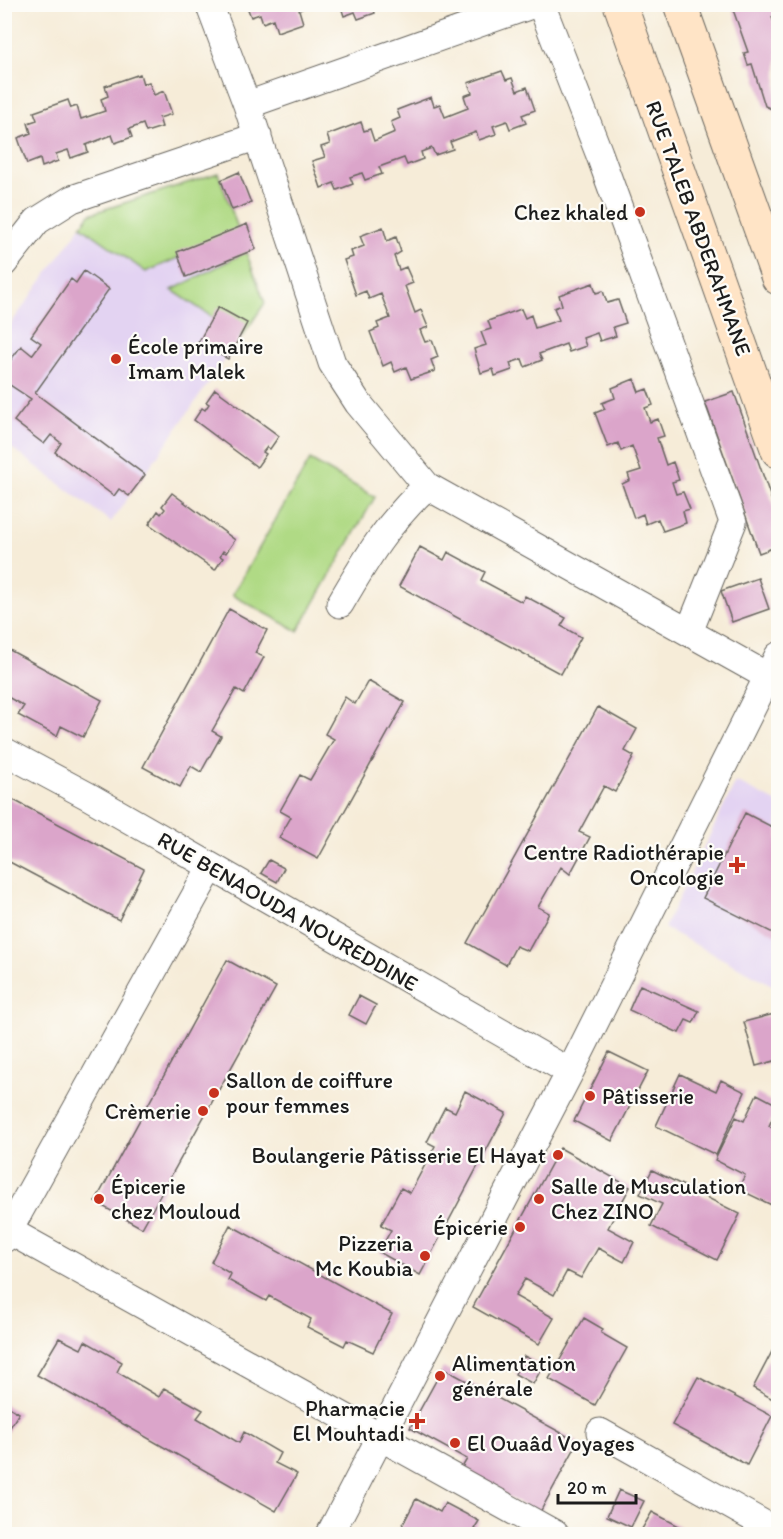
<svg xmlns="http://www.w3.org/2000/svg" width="783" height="1539" font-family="Itim,sans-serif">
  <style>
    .built { fill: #e3d3f2 }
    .garden { fill: #b0da85; stroke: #667b50; stroke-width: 1.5 }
    .building { fill: #dba5ca }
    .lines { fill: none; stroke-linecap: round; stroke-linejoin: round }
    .minor-casing { stroke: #68655e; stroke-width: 29 }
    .secondary-casing { stroke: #68655e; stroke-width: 35 }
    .minor { stroke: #fff; stroke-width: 27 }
    .secondary { stroke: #ffe4c6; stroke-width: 33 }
    .poi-dot { fill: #c8321e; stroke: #fdfcf7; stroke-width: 2 }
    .labels { text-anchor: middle; stroke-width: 4.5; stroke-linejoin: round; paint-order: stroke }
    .poi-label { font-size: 22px; fill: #1c1c1c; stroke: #fdfcf7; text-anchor: end }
    .street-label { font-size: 22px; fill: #1c1c1c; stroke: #fdfcf7 }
  </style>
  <rect width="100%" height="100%" fill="#fdfcf7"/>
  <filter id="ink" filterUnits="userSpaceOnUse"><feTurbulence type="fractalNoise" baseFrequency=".0167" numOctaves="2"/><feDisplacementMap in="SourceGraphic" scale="12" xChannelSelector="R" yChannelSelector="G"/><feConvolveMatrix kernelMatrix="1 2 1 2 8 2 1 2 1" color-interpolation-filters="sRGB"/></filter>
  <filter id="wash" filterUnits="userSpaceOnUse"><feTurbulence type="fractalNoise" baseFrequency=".008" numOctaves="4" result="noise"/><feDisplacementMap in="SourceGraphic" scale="24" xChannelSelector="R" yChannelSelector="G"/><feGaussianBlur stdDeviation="1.35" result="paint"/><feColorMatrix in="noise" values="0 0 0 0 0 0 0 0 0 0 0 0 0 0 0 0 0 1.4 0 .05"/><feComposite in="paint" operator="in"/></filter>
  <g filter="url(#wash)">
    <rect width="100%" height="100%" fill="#f6ecd8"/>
    <path class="built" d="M218,173L265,303L111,522L5,443V332L90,214Z
      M736,782L778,803V988L664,928Z"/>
    <path class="garden" d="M218,173L239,231L146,272L81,226L90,214Z
      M246,252L265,303L242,337L172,290Z
      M310,460L375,497L298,631L232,595Z"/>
    <g id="blocks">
      <path class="building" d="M246,4H305L306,7L299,10L303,23L277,32L273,19L263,23L260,14L251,17Z
        M340,4H372L375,13L358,19L355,12L344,16Z
        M731,4H772L776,15L772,17L776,28L778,27L776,111L765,106L752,64L748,65L744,53L748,52Z
        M502,71L506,80L512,78L517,91L527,87L535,110L522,115L526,123L510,129L507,121L493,126L496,134L479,140L476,132L450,142L453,149L435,155L432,148L421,152L423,159L407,165L404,158L379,167L382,174L365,180L362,173L350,177L353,184L337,190L334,183L321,188L312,161L325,157L321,147L330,144L327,135L361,122L364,131L370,129L374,141L395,132L391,122L400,118L397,110L431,97L434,106L440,104L445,117L468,108L464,96L472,93L468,83Z
        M140,74L143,84L149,82L154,95L164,91L172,114L159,118L162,127L146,132L143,124L129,129L132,137L115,143L112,135L86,145L88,152L71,158L68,150L56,154L58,161L42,167L40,159L27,164L18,138L31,133L28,123L37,120L34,112L68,100L71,108L77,106L81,119L105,111L101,99L108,96L105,86Z
        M239,172L251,203L232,210L221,180Z
        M247,224L256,249L186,277L177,252Z
        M383,227L387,241L396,237L401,252L394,256L399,270L406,267L413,283L405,286L415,313L421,310L428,327L420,330L425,342L432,340L438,357L431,360L435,371L411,379L406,367L395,372L391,362L383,366L370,332L379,328L377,323L390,318L381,294L369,299L366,291L356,295L344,260L353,257L351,251L364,246L360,236Z
        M84,271L109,289L35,393L145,475L129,496L119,489L114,496L55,452L61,443L51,435L44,444L14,421L31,399L4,381V369L21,346L32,355L41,343L31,336L71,279L76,283Z
        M593,283L596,293L603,291L607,303L618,300L626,323L613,327L616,336L600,341L597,333L583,338L586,346L569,352L566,344L539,354L542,360L525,367L522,359L510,363L512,370L495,376L493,369L481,373L474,349L486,345L481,332L491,329L488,321L521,309L525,318L531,315L535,328L559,320L554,308L562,305L559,295Z
        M218,307L247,323L228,359L198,343Z
        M634,379L639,392L647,389L653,405L645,408L650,422L658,419L664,436L657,438L666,465L673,462L679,480L672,482L676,494L683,492L690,509L683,511L686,523L663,531L658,519L646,524L643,514L634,518L622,484L630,480L628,474L641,470L632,446L621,451L618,443L608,447L595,413L605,409L602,403L615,398L612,388Z
        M215,389L279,436L270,449L267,447L263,452L266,454L257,467L194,420L202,408L205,410L209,404L206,402Z
        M734,392L778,518V546L759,553L705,402Z
        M172,493L235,540L226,553L223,551L220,556L223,558L215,570L149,524L158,511L161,514L165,509L162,506Z
        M420,547L444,560L448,552L485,572L481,580L522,602L525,596L566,618L561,626L581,637L561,674L399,586Z
        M758,578L769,609L732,622L721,591Z
        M229,609L267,630L255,653L264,657L244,694L236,689L212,731L221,736L201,772L191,766L180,787L143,767Z
        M4,647L102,700L83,737L61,726L57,736L18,715L24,706L4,695Z
        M368,681L405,702L318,859L279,838L291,817L280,811L300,775L310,780L334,739L325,734L345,697L355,704Z
        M598,707L637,729L625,751L634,756L615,792L604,786L579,832L590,837L570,874L561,867L538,907L549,913L528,951L516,946L506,965L467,943Z
        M4,795L144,869L119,920L4,859Z
        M745,813L778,830L777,935L703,898Z
        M269,860L284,868L277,882L261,873Z
        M227,960L276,987L142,1228L95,1202Z
        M640,985L699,1011L693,1023L686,1020L679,1033L629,1010Z
        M359,996L376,1005L366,1024L349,1015Z
        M778,1013V1060L756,1066L744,1022Z
        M609,1052L648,1071L612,1141L574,1121Z
        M680,1074L716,1091L721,1080L745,1092L716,1155L656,1126Z
        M465,1091L506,1113L420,1275L379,1252L391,1230L381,1225L401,1188L410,1193L435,1146L427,1142L445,1107L455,1112Z
        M757,1094L778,1105L769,1126L778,1131V1208L738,1189L745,1175L715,1160L736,1117L744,1121Z
        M560,1148L630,1187L608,1228L634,1242L624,1262L598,1248L581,1278L567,1271L554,1295L525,1279L515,1296L554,1318L539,1344L473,1307Z
        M652,1170L740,1214L717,1260L651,1226L662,1204L640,1194Z
        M230,1225L392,1314L373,1352L347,1340L344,1346L307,1327L311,1319L269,1296L266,1301L228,1280L231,1274L211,1262Z
        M584,1318L603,1329L601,1333L627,1348L595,1405L549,1379Z
        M59,1338L81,1349L85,1341L122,1362L117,1372L159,1397L164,1388L203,1410L197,1418L239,1443L244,1432L280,1453L275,1463L297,1474L276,1511L37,1375Z
        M778,1340V1402L753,1388Z
        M524,1356L543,1366L533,1384L515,1374Z
        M443,1368L578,1442L539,1514L460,1471L467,1459L410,1428Z
        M698,1377L772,1416L747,1465L672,1425Z
        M4,1404L19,1413L4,1437Z
        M619,1490L644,1501L631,1527L607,1516Z
        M416,1499L440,1512L445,1503L479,1521L474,1529L486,1534H398Z
        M652,1512L694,1534H639Z"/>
    </g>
  </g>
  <g filter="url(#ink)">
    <use href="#blocks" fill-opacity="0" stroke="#68655e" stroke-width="1.5"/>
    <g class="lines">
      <defs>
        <path id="minor" d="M209,4L247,105L332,363L358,403L427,486L767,676
          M541,4L599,153L733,522L689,632
          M247,105L534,4
          M4,263L37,221L72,199L258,136
          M340,604C368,556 386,525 427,486
          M4,751L88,796L570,1072
          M4,1228L555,1534
          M4,1239L211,867
          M600,1432L778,1532
          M330,1534L570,1072L778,656"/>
        <path id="secondary" d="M620,4L778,451
          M680,4L778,278"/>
      </defs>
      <use href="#minor" class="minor-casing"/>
      <use href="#secondary" class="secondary-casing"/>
      <use href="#minor" class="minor"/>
      <use href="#secondary" class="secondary"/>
    </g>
  </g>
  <g class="poi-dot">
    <circle cx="640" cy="212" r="6"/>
    <circle cx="116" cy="359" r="6"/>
    <path d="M734 856h6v6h6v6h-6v6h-6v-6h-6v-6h6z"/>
    <circle cx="214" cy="1093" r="6"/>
    <circle cx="590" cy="1096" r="6"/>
    <circle cx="203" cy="1111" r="6"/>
    <circle cx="558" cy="1155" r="6"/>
    <circle cx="99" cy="1199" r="6"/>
    <circle cx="539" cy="1199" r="6"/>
    <circle cx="520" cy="1227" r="6"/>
    <circle cx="425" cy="1256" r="6"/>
    <circle cx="440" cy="1376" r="6"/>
    <path d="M414 1412h6v6h6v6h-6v6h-6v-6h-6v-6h6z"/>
    <circle cx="455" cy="1443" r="6"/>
  </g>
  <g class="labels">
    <g class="poi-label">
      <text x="628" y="220">Chez khaled</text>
      <text x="128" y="354" text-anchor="start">École primaire<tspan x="128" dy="25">Imam Malek</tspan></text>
      <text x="724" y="860">Centre Radiothérapie<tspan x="724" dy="25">Oncologie</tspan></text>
      <text x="226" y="1088" text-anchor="start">Sallon de coiffure<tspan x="226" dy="25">pour femmes</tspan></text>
      <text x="602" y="1104" text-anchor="start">Pâtisserie</text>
      <text x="191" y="1119">Crèmerie</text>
      <text x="546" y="1163">Boulangerie Pâtisserie El Hayat</text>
      <text x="111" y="1194" text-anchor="start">Épicerie<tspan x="111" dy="25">chez Mouloud</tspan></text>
      <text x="551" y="1194" text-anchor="start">Salle de Musculation<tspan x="551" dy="25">Chez ZINO</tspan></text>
      <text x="508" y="1235">Épicerie</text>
      <text x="413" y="1251">Pizzeria<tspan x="413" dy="25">Mc Koubia</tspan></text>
      <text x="452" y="1371" text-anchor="start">Alimentation<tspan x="452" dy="25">générale</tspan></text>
      <text x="405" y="1416">Pharmacie<tspan x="405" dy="25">El Mouhtadi</tspan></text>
      <text x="467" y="1451" text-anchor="start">El Ouaâd Voyages</text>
    </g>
    <g class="street-label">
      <text transform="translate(699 228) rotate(70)" y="8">RUE TALEB ABDERAHMANE</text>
      <text transform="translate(288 911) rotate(30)" y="8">RUE BENAOUDA NOUREDDINE</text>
    </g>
  </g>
  <rect width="783" height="1539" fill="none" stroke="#fdfcf7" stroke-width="24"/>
  <path d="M558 1494v9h78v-9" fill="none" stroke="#1c1c1c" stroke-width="3"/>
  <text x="567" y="1494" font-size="18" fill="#1c1c1c" stroke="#fdfcf7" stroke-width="4.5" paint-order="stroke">20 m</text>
</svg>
